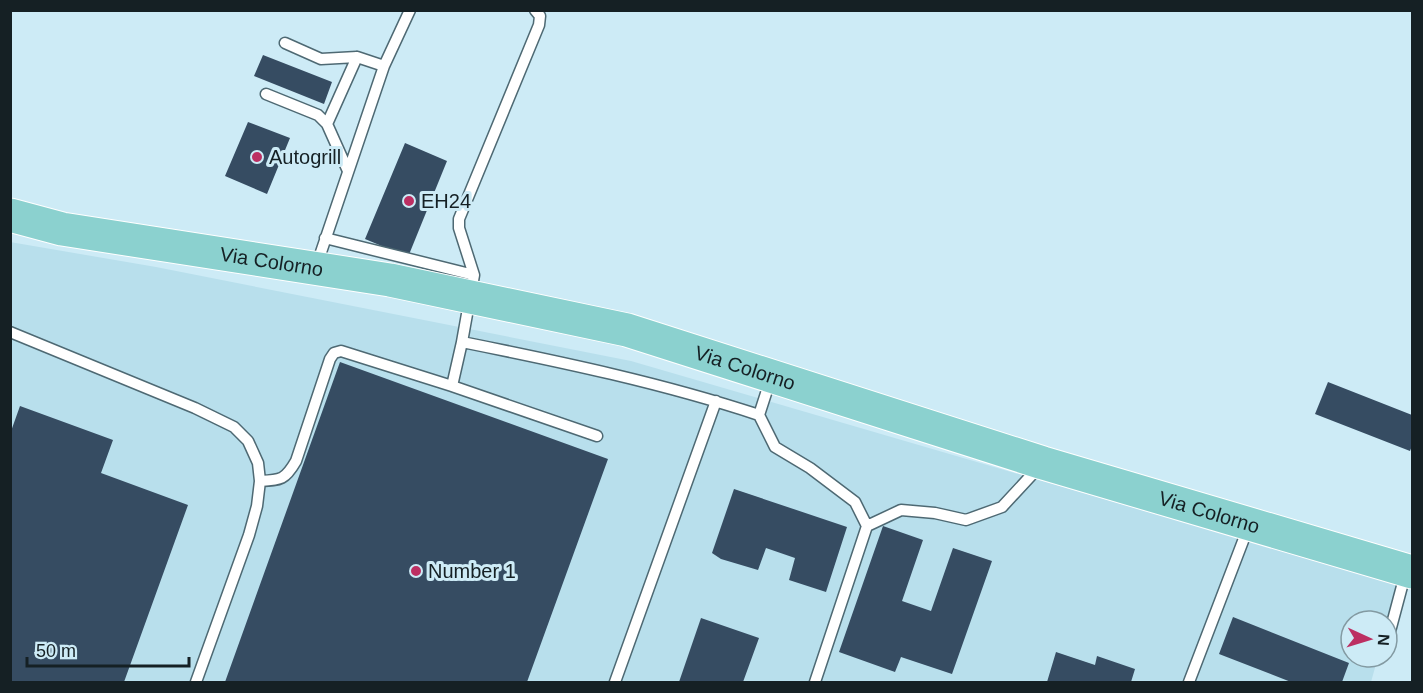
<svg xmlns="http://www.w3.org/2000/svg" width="1423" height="693" font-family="Helvetica,sans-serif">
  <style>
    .built { fill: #b8dfec }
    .building { fill: #364c62 }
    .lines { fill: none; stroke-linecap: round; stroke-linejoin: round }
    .lane-casing { stroke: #4e6973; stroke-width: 13 }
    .primary-casing { stroke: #fff; stroke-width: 35 }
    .lane { stroke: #fff; stroke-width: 10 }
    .primary { stroke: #8bd1cf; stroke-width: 33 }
    .poi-dot { fill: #bc2f62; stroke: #cdebf6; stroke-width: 2 }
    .labels { text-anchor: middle; stroke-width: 6; stroke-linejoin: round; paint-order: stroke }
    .poi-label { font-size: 20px; fill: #152024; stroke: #cdebf6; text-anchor: start }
    .street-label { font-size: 20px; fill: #152024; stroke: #cdebf6 }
  </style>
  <rect width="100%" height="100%" fill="#cdebf6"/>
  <path class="built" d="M10,242L156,267L631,361L1399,585L1387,626V621H1351V657H1378L1371,682H11Z"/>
  <path class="building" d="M263,55L332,82L324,104L254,76Z
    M248,122L290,138L267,194L225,176Z
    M405,143L447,161L408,257L365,239Z
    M340,362L608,459L527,682H225Z
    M1328,382L1412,415V446L1410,451L1315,414Z
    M20,406L113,440L101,473L188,505L124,682H10V434Z
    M734,489L847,527L826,592L789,580L795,558L766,548L758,570L721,559L712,553Z
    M883,526L923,540L902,601L931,611L953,548L992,561L952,674L901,657L895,672L839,652Z
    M1233,617L1349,663L1342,682H1291L1219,654Z
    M701,618L759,638L743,682H679Z
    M1056,652L1095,665L1097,656L1135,669L1131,682H1047Z"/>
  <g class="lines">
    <defs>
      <path id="lane" d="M535,10L540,16L539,25L459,219V228L474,275L462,342C562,362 662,383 759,415
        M285,43L321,59L357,57L384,66
        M266,94L318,115L327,124L348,171
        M327,124L357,57
        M325,238L474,275
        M317,264L384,66L410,10
        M10,332L195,408L234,427L248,441L258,463L260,481L257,506L249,535L196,682
        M770,381L759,415L775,447L810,468L855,502L867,526L815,682
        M452,386L597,436
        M260,481C281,480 285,480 296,461L330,359L334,353L341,351L452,386L462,342
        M867,526L901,510L935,513L966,520L1002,507L1039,467
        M1389,635L1405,575
        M615,682L716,401
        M1189,682L1248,528"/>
      <g id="primary">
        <path id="s1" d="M10,215L62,229L390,280L627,330L1043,463L1412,572"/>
      </g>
    </defs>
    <use href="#lane" class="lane-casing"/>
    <use href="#primary" class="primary-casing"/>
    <use href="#lane" class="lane"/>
    <use href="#primary" class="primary"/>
  </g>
  <g class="poi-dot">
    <circle cx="257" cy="157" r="6"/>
    <circle cx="409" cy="201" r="6"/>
    <circle cx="416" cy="571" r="6"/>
  </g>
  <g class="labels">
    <g class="poi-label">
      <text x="269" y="164">Autogrill</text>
      <text x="421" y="208">EH24</text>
      <text x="428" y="578">Number 1</text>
    </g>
    <g class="street-label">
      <text dy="7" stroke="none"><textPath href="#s1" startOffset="266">Via Colorno</textPath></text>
      <text dy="7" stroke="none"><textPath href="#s1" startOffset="752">Via Colorno</textPath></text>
      <text dy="7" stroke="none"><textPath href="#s1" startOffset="1238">Via Colorno</textPath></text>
    </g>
  </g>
  <rect width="1423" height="693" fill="none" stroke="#152024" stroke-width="24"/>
  <g transform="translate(1369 639) rotate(94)"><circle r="28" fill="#cdebf6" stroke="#839aa2" stroke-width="1.5"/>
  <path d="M0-4.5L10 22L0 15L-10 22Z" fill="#bc2f62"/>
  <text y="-9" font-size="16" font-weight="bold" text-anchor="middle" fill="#152024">N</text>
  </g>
  <path d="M27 657v9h162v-9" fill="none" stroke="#152024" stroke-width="3"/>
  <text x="36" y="657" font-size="18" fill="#152024" stroke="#cdebf6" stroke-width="4.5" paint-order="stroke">50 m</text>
</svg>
